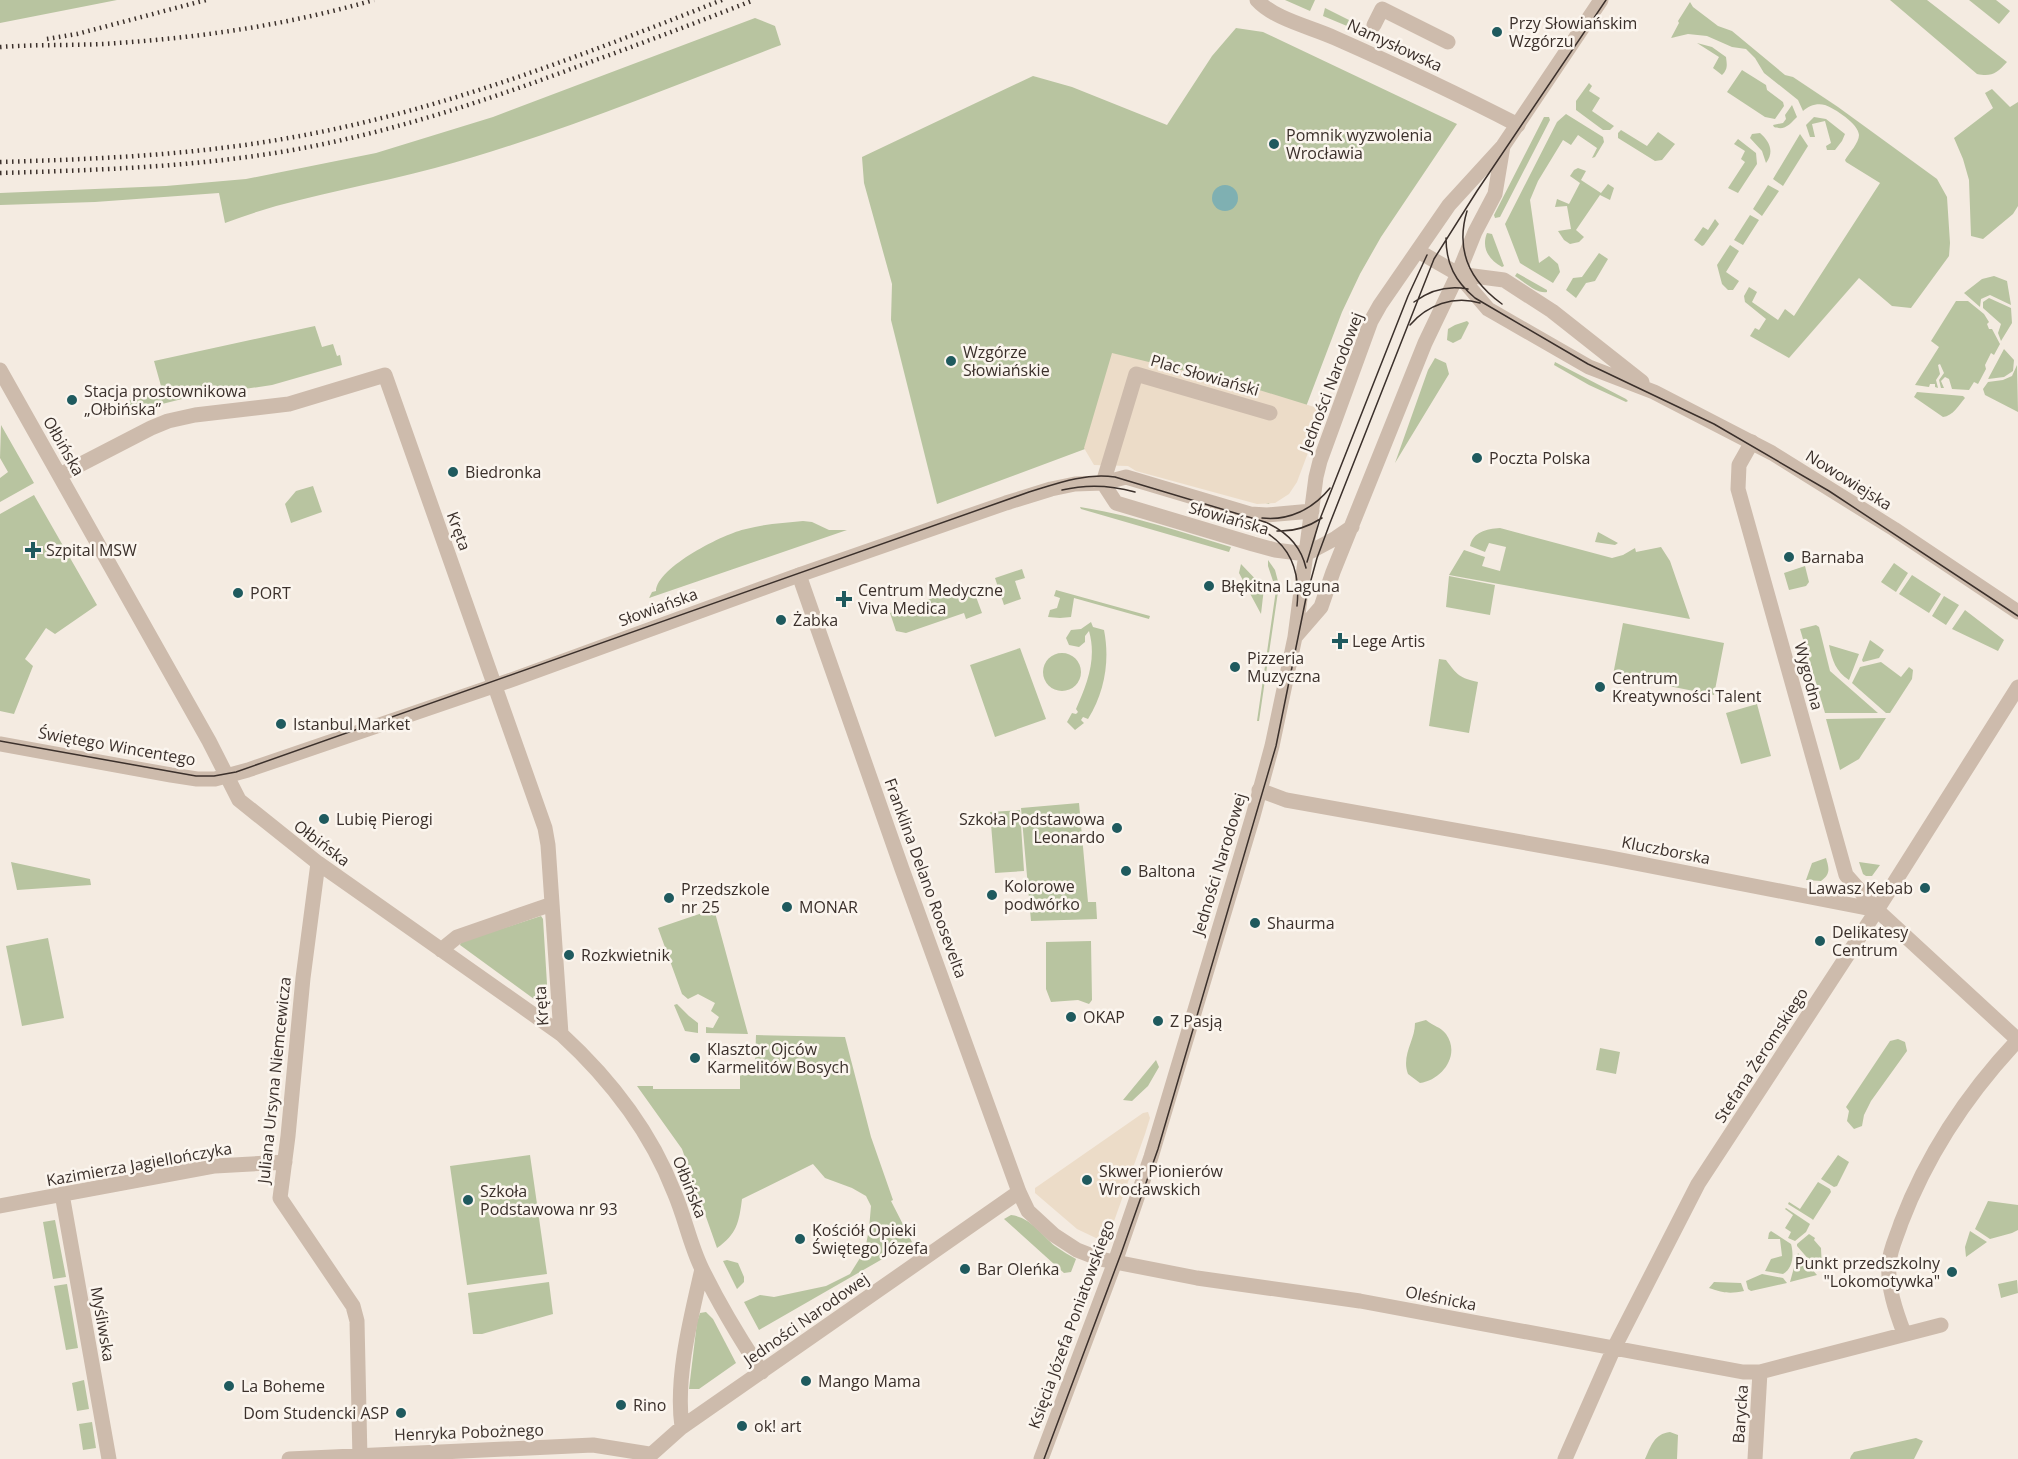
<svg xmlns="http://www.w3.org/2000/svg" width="2018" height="1459" font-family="'Open Sans',sans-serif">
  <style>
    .green { fill: #b8c4a0 }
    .plaza { fill: #ecdcc8 }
    .water { fill: #7fb0b2 }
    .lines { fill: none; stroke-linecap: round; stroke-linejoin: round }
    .minor { stroke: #cdbbac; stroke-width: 15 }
    .tertiary { stroke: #cdbbac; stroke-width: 15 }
    .tram { stroke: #3b302b; stroke-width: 1.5 }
    .rail { stroke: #3b302b; stroke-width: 4.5; stroke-dasharray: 1.5 4.5; stroke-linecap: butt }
    .poi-dot { fill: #1f5a5e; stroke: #fbf5ee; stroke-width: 2 }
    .labels { text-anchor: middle; stroke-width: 5; stroke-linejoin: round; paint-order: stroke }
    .poi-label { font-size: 16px; fill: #3b302b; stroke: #fbf5ee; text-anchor: start }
    .street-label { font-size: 16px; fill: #3b302b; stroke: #fbf5ee }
  </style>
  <rect width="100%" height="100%" fill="#f4ebe1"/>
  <path class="green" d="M0,0H117L0,23Z
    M1285,0H1315L1310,11Z
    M1890,0H1927L2007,62C1997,73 1992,77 1977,74Z
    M1969,0H1996L2010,11L1999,24Z
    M1690,2L1693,7L1718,26L1732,31L1785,75L1793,77L1838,107L1937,179L1947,197L1950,243L1949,256L1911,308L1892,306L1859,278L1789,358L1750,336L1755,328L1759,330L1766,319L1745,302L1744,296L1749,287L1757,292L1752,302L1778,320L1785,309L1794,316L1880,183L1846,162L1845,160C1849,153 1859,143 1859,135C1859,124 1834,108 1825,105C1816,103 1809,106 1803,111L1798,100L1764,73L1755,58L1746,49L1732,47L1707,36L1688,34L1671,38L1679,23L1678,21Z
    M1325,8L1357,24L1360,29L1359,31L1323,16Z
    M755,18L775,26L781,45C667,88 553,136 435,168C365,187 292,197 225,223L219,193L95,202L0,205V193L166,186L246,179L376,153L493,117Z
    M1236,28L1263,32L1457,124L1381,237L1360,274L1342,312L1269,504L1085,449L937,504L891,320L892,284L864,183L862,157L1033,76L1072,87L1167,125L1212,56Z
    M1697,43L1712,47L1726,57C1727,65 1728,69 1722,75L1713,68L1719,57Z
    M1742,70L1766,85L1767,90L1783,102L1784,106L1775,119L1765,117L1727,92Z
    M1589,83L1592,86L1589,91L1600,98L1592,111L1614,126L1610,130H1603L1576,110V101Z
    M1992,89L2010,107L2018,102V206L2013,214L1983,239L1971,236L1969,180L1963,159L1954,138L1993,108L1985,93Z
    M1792,105L1797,117C1790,124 1785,131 1774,127L1773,125L1783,123L1786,119L1785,115Z
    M1566,114L1603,137L1604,142L1595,157L1592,158L1597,148L1578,135L1571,145L1563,140L1538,181L1530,200L1539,263L1549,256L1558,264L1560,272L1553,283L1520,263L1505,224L1557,122Z
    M1544,117H1549L1550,120L1500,217L1495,218L1494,215Z
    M1814,117L1826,119L1845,134L1842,141L1835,150H1827L1826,146L1831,143L1825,121L1812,124L1815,137H1810L1806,125Z
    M1621,130L1647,146L1658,132L1675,144L1662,160L1655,161L1618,138V133Z
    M1760,133C1769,141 1775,151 1766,163L1762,151L1750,138L1752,134Z
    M1800,134L1808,146L1783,186L1773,179Z
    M1738,139L1756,153L1757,164L1738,193L1728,188L1745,162L1741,159L1745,151L1734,144Z
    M1578,168L1586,171L1581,180L1601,193L1608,184L1614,188L1610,200L1600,195L1576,230L1584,237L1579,242L1570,244L1564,240L1558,231L1571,229L1567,206L1555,207L1557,199L1569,204L1580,183L1570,176L1574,170Z
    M1768,185L1779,191L1762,216L1753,209Z
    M1750,215L1759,220L1743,245L1734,240Z
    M1715,219L1719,224L1704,245L1702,246L1694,240L1703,227L1708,230Z
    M1487,233L1492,234L1504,266L1502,267C1489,260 1481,248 1487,233Z
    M1730,245L1739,251L1726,272L1739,281L1733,290H1728L1722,284L1717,265Z
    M1599,253L1608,259L1595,281L1586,283L1576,298L1566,290L1573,278L1582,277Z
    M1517,273L1547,290V292C1537,294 1524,282 1515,276Z
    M1994,276L2007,281L2011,305L1990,295L1981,299L1980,307L1964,293L1982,279Z
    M1989,298L2011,308L2012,323L2001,341L1998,333L2001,324L1983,308V302Z
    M1956,301H1968L1984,314L1989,322L1987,324L1989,329H1992L2000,344L1994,355L1991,353L1985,365L1986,369L1978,384L1974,382L1969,390L1952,389L1949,379L1945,377L1941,381L1944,388H1941L1939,380L1944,373L1940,364L1938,365L1940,374L1936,380L1938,388L1935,387V384H1930L1929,387L1915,385L1939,347L1931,341Z
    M1467,321L1469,323L1461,339L1453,343L1447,340L1448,329L1455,325Z
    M315,326L322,347L333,344L337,356L340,355L342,365L272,385L190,397L154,406L127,417L123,414V406L133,398L161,386L154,361Z
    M2004,349L2014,360L2013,371L2004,377L1988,379Z
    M1435,358L1446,363L1449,374L1395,463L1428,370Z
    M1555,362L1626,399L1628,401L1626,402L1589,385L1554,365Z
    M2017,365L2018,412L1985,395L1983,389L1988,382L2003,380L2012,376Z
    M1917,392L1963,396L1965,398C1959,405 1953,416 1943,417L1914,397Z
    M1,425L34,483L0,502V478L8,472L0,458Z
    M313,486L322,512L291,523L285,504L296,491Z
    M34,495L97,605L55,634L46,628L25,659L33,666L14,714L0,711V514Z
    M1080,507C1131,515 1181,532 1231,547L1229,552L1081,509Z
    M803,521L812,522L829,530H847L649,598L652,592L656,591C657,567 725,533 746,529C764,524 784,523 803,521Z
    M1500,528L1612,558L1623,555L1635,548L1636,552L1661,547L1670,561L1690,619L1449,575L1464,550L1485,557L1482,566L1500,571L1506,547L1489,543L1485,552L1470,546C1473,532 1486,529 1500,528Z
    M1598,532L1618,543L1615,545L1595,542Z
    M1268,560L1275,570L1279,585L1259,721H1257L1276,590L1268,566Z
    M1894,563L1908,573L1896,592L1881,582Z
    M1241,564L1264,588L1261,614L1239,573Z
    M1805,566L1809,582L1806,586L1789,590L1784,573Z
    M1022,569L1025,578L1015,581L1021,599L1004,605L995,578Z
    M1912,575L1941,594L1929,613L1899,594Z
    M1449,576L1495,585L1490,615L1446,607Z
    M967,586L970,595L975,594L982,613L966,619L964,613L906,633L896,631L890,613Z
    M1056,590L1150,616L1149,619L1074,598L1071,617L1060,618L1048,617L1050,610L1057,608L1060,598L1054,596Z
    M1944,596L1959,605L1946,625L1932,616Z
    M1965,610L2004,640L1998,651L1952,629Z
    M1091,622L1093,627L1104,630C1110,660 1105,692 1088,719L1083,717L1081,720L1084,723L1075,730L1067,722L1072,713L1076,714L1078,712L1076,709C1087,684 1097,659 1089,631L1085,636V642L1079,647L1069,645L1066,638L1071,630L1081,629Z
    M1623,623L1724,643L1714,695L1613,675Z
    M1816,625L1819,627L1830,671L1878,713H1825L1800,629Z
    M1870,640L1884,650L1879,658L1863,662L1862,660Z
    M1829,645L1859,654L1849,680C1836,672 1832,660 1829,645Z
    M1020,648L1046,719L995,737L970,665Z
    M1043 672a19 19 0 1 1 38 0a19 19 0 1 1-38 0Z
    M1439,659L1446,660C1457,675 1460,678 1478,682L1469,733L1429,726Z
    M1881,662L1901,677L1909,667L1913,670L1912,679L1890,713H1886L1852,683L1860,667Z
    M1757,704L1771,756L1741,764L1726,713Z
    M1886,718L1859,759L1840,770L1826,719Z
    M1079,803L1088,902H1096L1097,919L1031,921L1021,808Z
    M1020,810L1024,871L995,873L990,812Z
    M1826,858C1829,868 1831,874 1821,881L1806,880L1812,863Z
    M11,862L90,879L91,885L17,890Z
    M1859,862L1880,865L1872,876H1866L1863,874Z
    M714,909L748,1034L706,1033V1027L713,1028L719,1017L711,1011L715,1003L698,994L688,999L682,994L658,928Z
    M541,916L543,919L547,984L546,990L534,999L460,945L461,942Z
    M48,938L64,1018L22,1026L6,946Z
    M1091,941L1092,1000L1089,1004L1078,1000L1051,1002L1046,989V942Z
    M677,1004L689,1016L698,1023V1033L685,1031L674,1005Z
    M1426,1020C1433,1026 1441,1027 1446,1034C1461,1055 1442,1080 1420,1083L1408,1074C1401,1055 1415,1041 1415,1023Z
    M756,1035L845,1037L871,1137L893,1200L891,1201L912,1242L759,1330L744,1302L760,1295L774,1297L826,1286L850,1274L865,1250L869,1229L871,1206L866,1196L852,1188L825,1178L813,1164L742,1199C739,1222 737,1234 717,1248L682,1149L637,1086H653V1089H740V1068L742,1066L755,1065Z
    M1898,1039L1905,1042L1907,1051L1871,1101L1864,1115L1862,1126L1854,1129L1847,1121L1849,1111L1846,1107L1890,1041Z
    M1600,1048L1620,1052L1616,1074L1596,1070Z
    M1156,1060L1159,1067L1148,1086L1132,1101L1123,1100Z
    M530,1155L547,1274L467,1285L450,1166Z
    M1838,1155L1849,1162L1837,1186L1834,1187L1821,1179Z
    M1818,1182L1830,1189L1831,1192L1813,1220L1812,1219L1788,1204L1789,1202L1800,1209Z
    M1988,1201L2018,1205V1230L2012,1233L1990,1239L1975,1229Z
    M1786,1208L1810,1224L1806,1232L1795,1241L1788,1238L1791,1232L1785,1228L1793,1215L1785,1209Z
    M1011,1215C1030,1217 1042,1235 1055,1246C1062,1251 1069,1255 1076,1259L1071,1272L1064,1273L1004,1219Z
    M55,1220L66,1277L53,1279L43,1222Z
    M1771,1231L1791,1244C1794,1255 1793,1268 1783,1274L1765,1271L1771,1259L1782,1256L1780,1239H1768L1769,1233Z
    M1970,1231L1987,1242L1966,1257L1965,1247Z
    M1809,1234L1815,1238L1814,1240L1821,1248L1822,1268L1817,1269L1797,1246V1244Z
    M1798,1253L1817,1275L1790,1282Z
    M727,1260L738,1263L744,1277V1282L737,1289L723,1261Z
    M1762,1274L1783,1278L1787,1283L1751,1291L1748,1289L1746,1281Z
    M2017,1280L2018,1293L2001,1298L1998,1284Z
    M549,1282L553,1314L482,1334H473L468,1293Z
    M1714,1282L1741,1283L1744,1291C1730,1294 1723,1293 1709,1288Z
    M67,1284L78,1348L66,1350L54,1286Z
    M706,1312L713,1319L736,1363L699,1389H689L697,1322L700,1313Z
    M84,1380L89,1409L77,1411L72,1383Z
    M92,1422L96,1448L83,1450L79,1424Z
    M1670,1432L1678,1435L1677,1459H1645C1651,1446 1654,1434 1670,1432Z
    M1916,1438L1923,1441L1914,1459H1850L1851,1456L1854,1452Z"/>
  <path class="plaza" d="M1112,353L1243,385L1324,410L1297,482L1289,494L1275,503L1257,504L1136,471L1128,466L1094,465L1084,448Z
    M1148,1112L1150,1118L1145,1134L1107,1241L1098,1239L1077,1229L1035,1193V1188L1038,1186L1143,1113Z"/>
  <path class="water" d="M1212 198a13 13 0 1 1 26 0a13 13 0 1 1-26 0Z"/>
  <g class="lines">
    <path class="minor" d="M1257,0C1274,19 1311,27 1335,38C1396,65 1458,94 1518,125
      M1374,25L1382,9L1448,42
      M0,370L209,741L239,800L318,863L561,1034C609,1078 650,1130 674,1192C685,1217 690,1245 702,1269C719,1304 740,1339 762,1372
      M1752,442L1739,465L1738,489L1846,875L1877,910L2018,1040
      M60,475L151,428L168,421L195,415L289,404L385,375L545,828L548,845L561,1034
      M1103,483L1136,374L1270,413
      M799,575L902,869L1019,1192L1028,1211L1054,1235L1077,1250L1100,1259L1197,1278L1360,1301L1743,1372H1760L1941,1325
      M1259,790L1286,800L1605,857L1877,910
      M318,863L303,978L288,1136L280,1198L353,1306L357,1321L360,1459
      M441,950L457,937L552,904
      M62,1194L109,1459
      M0,1206L215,1166L285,1162
      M1904,1333C1896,1312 1887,1286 1889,1263C1890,1249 1897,1236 1901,1223C1927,1155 1968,1093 2018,1040
      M682,1427C675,1378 691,1317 702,1269
      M289,1459L593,1445L649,1454
      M646,1459L682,1427L1019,1192
      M1565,1459L1614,1348L1698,1184L1877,910L2018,687
      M1755,1459L1760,1372"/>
    <path class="tertiary" d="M1418,251L1458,274L1504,280L1552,311L1642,382
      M1458,274L1488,309L1495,313L1589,367L1654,392L1772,453L1894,529L2018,612
      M1103,483L1116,503L1253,544L1275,550L1306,554L1336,538L1352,527
      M1295,637L1321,607L1333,572L1425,343L1458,274L1475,232L1495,194L1503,146
      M0,744L171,775L197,779H215L248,770L514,679L799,575L1006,503L1051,489L1075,484L1103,483L1126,477L1250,514L1267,515L1312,511
      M1041,1459L1115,1262L1151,1157L1253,816L1272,746L1295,637L1316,477L1320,461L1371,321L1380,305L1449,205L1503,146L1601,0"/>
    <path class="tram" d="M1467,211C1455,251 1470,281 1502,304
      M1446,238C1446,264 1455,281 1475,298L1588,364L1714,424L1829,491L2018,616
      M1414,302C1430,290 1448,285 1468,289
      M1410,325C1427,305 1454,295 1480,303
      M1062,490C1087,484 1110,485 1135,492
      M1262,518C1289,521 1313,509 1330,488
      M1250,525C1289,539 1301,568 1297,606
      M1277,531C1294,532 1308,527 1322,518
      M1307,562L1320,519L1408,296L1427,255
      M0,741L196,776H214L236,772L1029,492C1058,483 1084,473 1115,477L1265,522C1286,531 1301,546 1306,568
      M1044,1459L1122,1251L1158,1149L1276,746L1306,598L1317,558L1330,523L1434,259L1477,191L1606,0"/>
    <path class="rail" d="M47,39L77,34L206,0
      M0,47C39,44 79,46 118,43C205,37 291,24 374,0
      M0,162C99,159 197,155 294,137C441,111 583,55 722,0
      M0,173C100,170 199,167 298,149C391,132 482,102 571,69C632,47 693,24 754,0"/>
  </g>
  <g class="poi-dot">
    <circle cx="1497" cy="32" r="6"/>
    <circle cx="1274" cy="144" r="6"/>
    <circle cx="951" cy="361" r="6"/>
    <circle cx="72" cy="400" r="6"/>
    <circle cx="1477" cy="458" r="6"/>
    <circle cx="453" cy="472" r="6"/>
    <path d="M30 541h6v6h6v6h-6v6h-6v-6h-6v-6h6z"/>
    <circle cx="1789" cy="557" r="6"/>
    <circle cx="1209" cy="586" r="6"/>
    <circle cx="238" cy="593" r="6"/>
    <path d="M841 590h6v6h6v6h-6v6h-6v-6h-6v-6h6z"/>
    <circle cx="781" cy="620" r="6"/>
    <path d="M1337 632h6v6h6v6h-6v6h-6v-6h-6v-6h6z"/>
    <circle cx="1235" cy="667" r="6"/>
    <circle cx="1600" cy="687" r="6"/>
    <circle cx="281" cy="724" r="6"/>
    <circle cx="324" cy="819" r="6"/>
    <circle cx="1117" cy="828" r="6"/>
    <circle cx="1126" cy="871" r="6"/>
    <circle cx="1925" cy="888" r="6"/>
    <circle cx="992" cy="895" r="6"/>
    <circle cx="669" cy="898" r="6"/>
    <circle cx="787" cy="907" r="6"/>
    <circle cx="1255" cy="923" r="6"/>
    <circle cx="1820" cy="941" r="6"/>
    <circle cx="569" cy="955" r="6"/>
    <circle cx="1071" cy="1017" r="6"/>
    <circle cx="1158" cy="1021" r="6"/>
    <circle cx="695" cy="1058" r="6"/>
    <circle cx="1087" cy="1180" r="6"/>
    <circle cx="468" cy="1200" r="6"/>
    <circle cx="800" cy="1239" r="6"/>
    <circle cx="965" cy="1269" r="6"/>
    <circle cx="1952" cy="1272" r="6"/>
    <circle cx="806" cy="1381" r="6"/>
    <circle cx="229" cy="1386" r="6"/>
    <circle cx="621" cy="1405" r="6"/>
    <circle cx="401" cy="1413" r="6"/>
    <circle cx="742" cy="1426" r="6"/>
  </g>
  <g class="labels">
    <g class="poi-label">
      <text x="1509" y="29">Przy Słowiańskim<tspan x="1509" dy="18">Wzgórzu</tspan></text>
      <text x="1286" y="141">Pomnik wyzwolenia<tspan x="1286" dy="18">Wrocławia</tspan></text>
      <text x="963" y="358">Wzgórze<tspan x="963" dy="18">Słowiańskie</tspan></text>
      <text x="84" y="397">Stacja prostownikowa<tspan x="84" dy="18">„Ołbińska”</tspan></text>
      <text x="1489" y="464">Poczta Polska</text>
      <text x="465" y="478">Biedronka</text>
      <text x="46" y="556">Szpital MSW</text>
      <text x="1801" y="563">Barnaba</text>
      <text x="1221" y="592">Błękitna Laguna</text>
      <text x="858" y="596">Centrum Medyczne<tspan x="858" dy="18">Viva Medica</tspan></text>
      <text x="250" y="599">PORT</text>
      <text x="793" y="626">Żabka</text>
      <text x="1352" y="647">Lege Artis</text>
      <text x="1247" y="664">Pizzeria<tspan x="1247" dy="18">Muzyczna</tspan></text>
      <text x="1612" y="684">Centrum<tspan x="1612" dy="18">Kreatywności Talent</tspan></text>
      <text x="293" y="730">Istanbul Market</text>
      <text x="336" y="825">Lubię Pierogi</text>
      <text x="1105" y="825" text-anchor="end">Szkoła Podstawowa<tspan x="1105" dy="18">Leonardo</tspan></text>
      <text x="1138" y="877">Baltona</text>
      <text x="1004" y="892">Kolorowe<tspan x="1004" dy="18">podwórko</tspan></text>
      <text x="1913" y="894" text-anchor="end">Lawasz Kebab</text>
      <text x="681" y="895">Przedszkole<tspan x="681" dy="18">nr 25</tspan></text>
      <text x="799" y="913">MONAR</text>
      <text x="1267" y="929">Shaurma</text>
      <text x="1832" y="938">Delikatesy<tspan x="1832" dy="18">Centrum</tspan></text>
      <text x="581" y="961">Rozkwietnik</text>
      <text x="1083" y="1023">OKAP</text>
      <text x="1170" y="1027">Z Pasją</text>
      <text x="707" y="1055">Klasztor Ojców<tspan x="707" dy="18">Karmelitów Bosych</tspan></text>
      <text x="1099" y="1177">Skwer Pionierów<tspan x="1099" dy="18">Wrocławskich</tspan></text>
      <text x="480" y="1197">Szkoła<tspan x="480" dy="18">Podstawowa nr 93</tspan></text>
      <text x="812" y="1236">Kościół Opieki<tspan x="812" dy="18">Świętego Józefa</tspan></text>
      <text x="1940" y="1269" text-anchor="end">Punkt przedszkolny<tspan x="1940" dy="18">"Lokomotywka"</tspan></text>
      <text x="977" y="1275">Bar Oleńka</text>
      <text x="818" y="1387">Mango Mama</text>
      <text x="241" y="1392">La Boheme</text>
      <text x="633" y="1411">Rino</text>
      <text x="389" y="1419" text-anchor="end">Dom Studencki ASP</text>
      <text x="754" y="1432">ok! art</text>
    </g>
    <g class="street-label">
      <text transform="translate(1395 45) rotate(25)" y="6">Namysłowska</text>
      <text transform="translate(1205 375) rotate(16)" y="6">Plac Słowiański</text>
      <text transform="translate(1331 382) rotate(-69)" y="6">Jedności Narodowej</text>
      <text transform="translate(64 446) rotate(60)" y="6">Ołbińska</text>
      <text transform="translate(1849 480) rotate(32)" y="6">Nowowiejska</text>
      <text transform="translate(1229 518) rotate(16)" y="6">Słowiańska</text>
      <text transform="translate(459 531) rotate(70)" y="6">Kręta</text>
      <text transform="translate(658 607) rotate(-20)" y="6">Słowiańska</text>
      <text transform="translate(1809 676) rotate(75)" y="6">Wygodna</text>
      <text transform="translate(117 746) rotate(10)" y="6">Świętego Wincentego</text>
      <text transform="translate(322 843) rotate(37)" y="6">Ołbińska</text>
      <text transform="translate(1666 850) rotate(11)" y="6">Kluczborska</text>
      <text transform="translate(1219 864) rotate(-73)" y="6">Jedności Narodowej</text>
      <text transform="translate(926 878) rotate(70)" y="6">Franklina Delano Roosevelta</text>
      <text transform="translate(541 1006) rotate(-94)" y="6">Kręta</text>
      <text transform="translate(1761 1055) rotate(-57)" y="6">Stefana Żeromskiego</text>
      <text transform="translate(274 1080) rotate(-84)" y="6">Juliana Ursyna Niemcewicza</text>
      <text transform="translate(139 1164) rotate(-10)" y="6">Kazimierza Jagiellończyka</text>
      <text transform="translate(690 1187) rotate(68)" y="6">Ołbińska</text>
      <text transform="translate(1441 1298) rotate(11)" y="6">Oleśnicka</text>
      <text transform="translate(806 1319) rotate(-35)" y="6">Jedności Narodowej</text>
      <text transform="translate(103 1324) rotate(80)" y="6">Myśliwska</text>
      <text transform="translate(1071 1324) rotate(-70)" y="6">Księcia Józefa Poniatowskiego</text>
      <text transform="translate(1740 1414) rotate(-86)" y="6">Barycka</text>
      <text transform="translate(469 1432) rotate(-2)" y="6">Henryka Pobożnego</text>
    </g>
  </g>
</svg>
